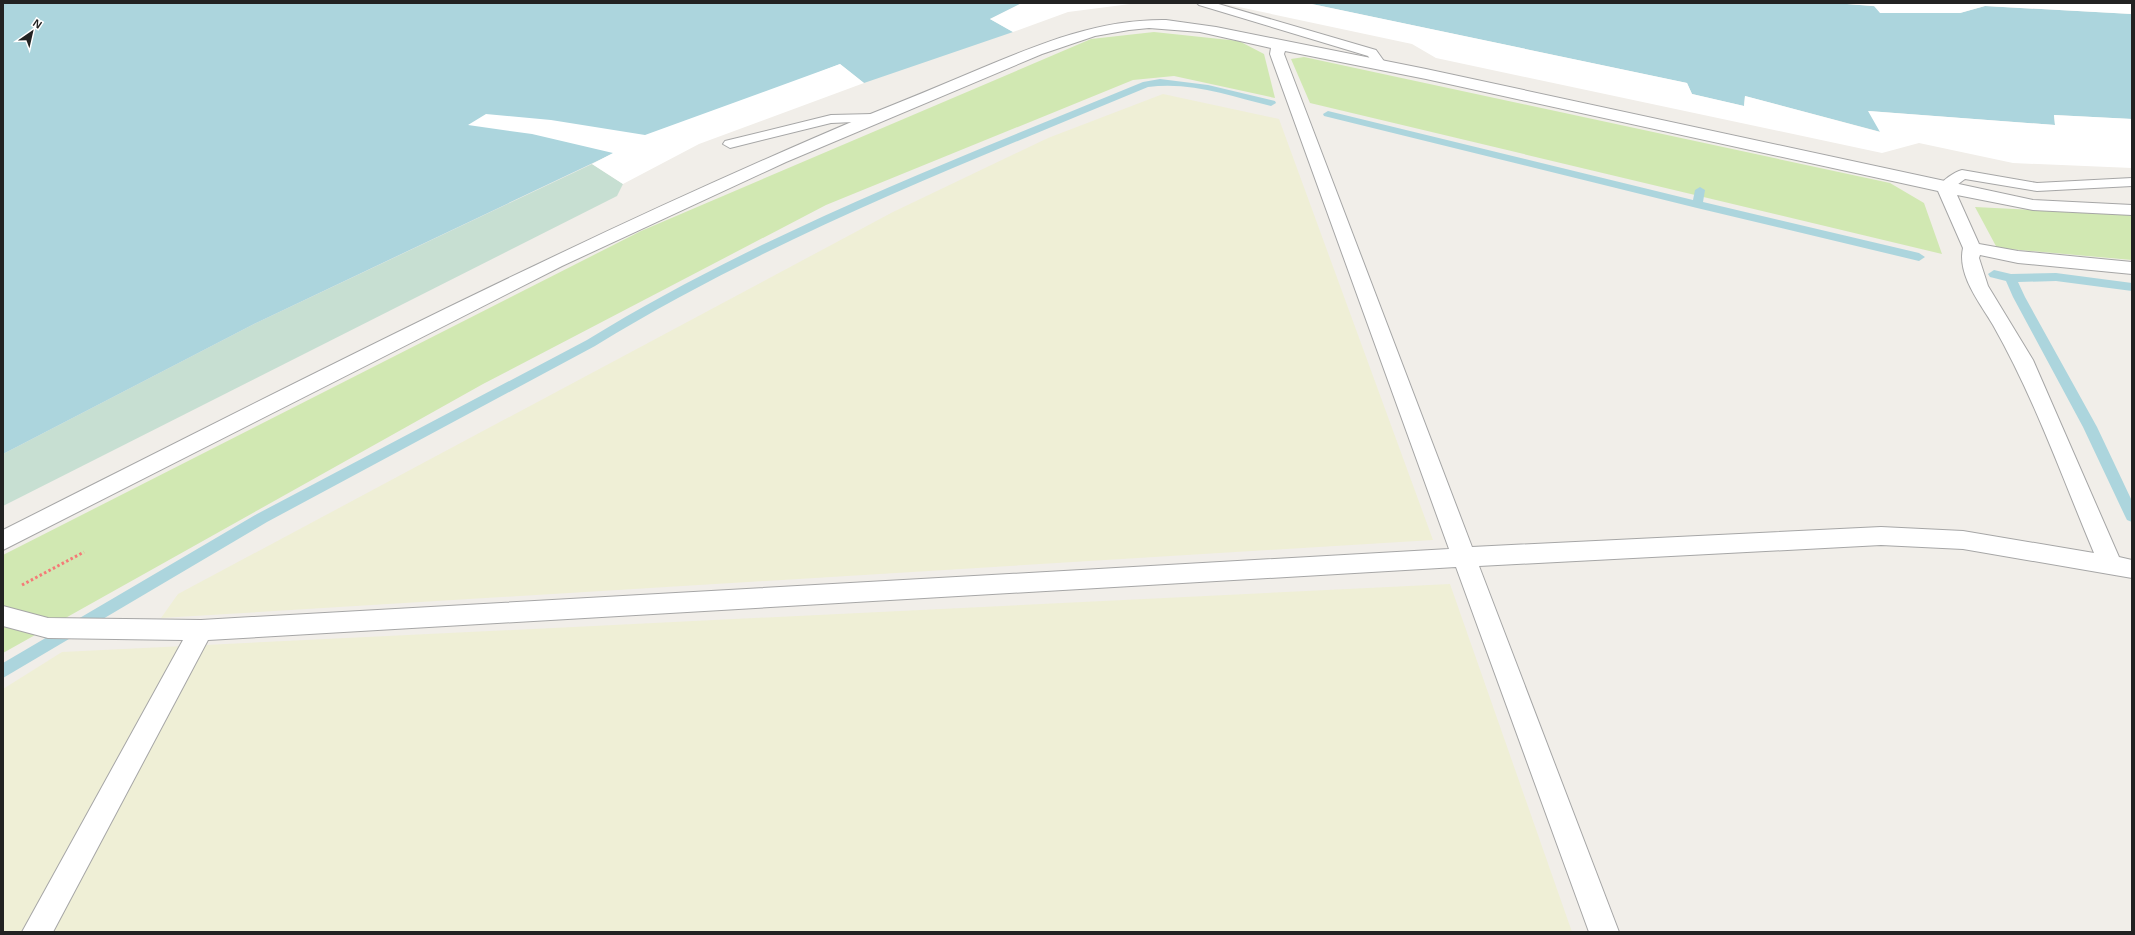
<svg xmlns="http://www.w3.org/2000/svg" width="2135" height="935" font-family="Arial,sans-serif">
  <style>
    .farmland { fill: #efefd6 }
    .grass { fill: #d1e8b2 }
    .wetland { fill: #c7dfd2 }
    .water { fill: #acd5dd }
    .pier { fill: #fff }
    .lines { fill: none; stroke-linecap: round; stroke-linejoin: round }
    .stream { fill: #acd5dd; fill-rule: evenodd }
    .service-casing { stroke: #a6a6a6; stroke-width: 2 }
    .minor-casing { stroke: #a6a6a6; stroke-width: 2 }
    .path { stroke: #f47a77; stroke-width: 3; stroke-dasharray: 2.5 2.5; stroke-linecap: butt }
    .service { fill: #fff; fill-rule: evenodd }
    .minor { fill: #fff; fill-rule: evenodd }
  </style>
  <rect width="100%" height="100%" fill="#f1eee9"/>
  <path class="farmland" d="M1163,94L1279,119L1433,540L161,618L178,594L893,212L1048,138Z
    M1450,584L1572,932H3V689L62,652Z"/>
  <path class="grass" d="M1154,32L1239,41L1264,54L1275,98L1174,76L1133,80L826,205L483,384L3,653V555L641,231L1091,39Z
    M1304,57L1890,183L1924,203L1942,254L1310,103L1291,59Z
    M1975,207L2132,215V260L1997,248Z"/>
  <path class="wetland" d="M592,164L623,184L617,196L3,506V454L254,324Z"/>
  <path class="water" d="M3,3H1022L990,19L1013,32L864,83L840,64L614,153L254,324L3,454Z
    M1307,3H1834L1960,13L1985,6L2132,14V119L2054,115L2055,125L1869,111L1881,132L1745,96L1744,106L1692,94L1687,83Z"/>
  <path class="pier" d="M1022,3H1138L1068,12L1013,32L990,19Z
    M1220,3H1307L1687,83L1692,94L1744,106L1745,96L1880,132L1868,111L2055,125L2054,115L2132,119V168L2013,163L1919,143L1882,153L1436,58L1412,44Z
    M1834,3H2132V14L1985,6L1960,13H1880L1874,6Z
    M840,64L864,83L699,144L623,184L592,164L613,153L532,134L468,125L486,114L551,120L645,135Z"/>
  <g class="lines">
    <path class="stream" d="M1160,79L1208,85L1275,101L1276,103L1271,106C1231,96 1190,81 1148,87C961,165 769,239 595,346L267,522L3,678V663L257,514L587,340C761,233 954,160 1143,82Z
      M1328,111L1693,200L1695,190L1700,187L1705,190L1703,202L1919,253L1925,257L1919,261L1697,208L1324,116L1323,114Z
      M1994,270L2011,274L2056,273L2132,283V291L2056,281L2018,282L2025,297L2097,427L2132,501V522L2127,520L2125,516L2083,427L2013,297L2006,281L1990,277L1988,274Z"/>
    <defs>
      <path id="service" d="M1197,3H1215L1376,50L1386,64L1384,67H1376L1368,56L1199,5Z
        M873,114L878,115L879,118L878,121L831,123L730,148L723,144L725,141L831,115Z
        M1962,170L2037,183L2132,178V186L2037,191L1965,179L1950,190H1940L1938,187C1943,180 1954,172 1962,170Z"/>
      <path id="minor" d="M1166,20L1216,27L1426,69L2033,200L2132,205V215L2033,210L1957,195L1979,244L2018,251L2132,262V274L2018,263L1980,255L1979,258L1988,286L2033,360L2119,557L2132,560V578L1963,549L1881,545L1479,566L1619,932H1589L1456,567L208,640L53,932H22L183,640L48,638L3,626V606L48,618L201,620L1449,549L1270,54L1271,48L1200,32L1149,28L1129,30L1095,36L1042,54L786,162L562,266L3,550V530C287,387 570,241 863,117C903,101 942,85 982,68C1042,43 1100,19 1166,20ZM1285,51L1426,79L1938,191L1963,248C1957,275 1980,303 1993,325C2034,397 2062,477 2094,553L1963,531L1881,527L1472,547L1284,54Z"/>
    </defs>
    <use href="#service" class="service-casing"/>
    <use href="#minor" class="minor-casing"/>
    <path class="path" d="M22,585L84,552"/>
    <use href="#service" class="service"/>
    <use href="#minor" class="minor"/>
  </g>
  <rect width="2135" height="935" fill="none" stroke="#222222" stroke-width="8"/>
  <g transform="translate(32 32) rotate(34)" stroke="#ffffff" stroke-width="3" paint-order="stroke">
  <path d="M0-3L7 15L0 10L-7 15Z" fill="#222222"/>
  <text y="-6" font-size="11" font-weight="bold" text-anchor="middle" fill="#222222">N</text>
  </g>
</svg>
